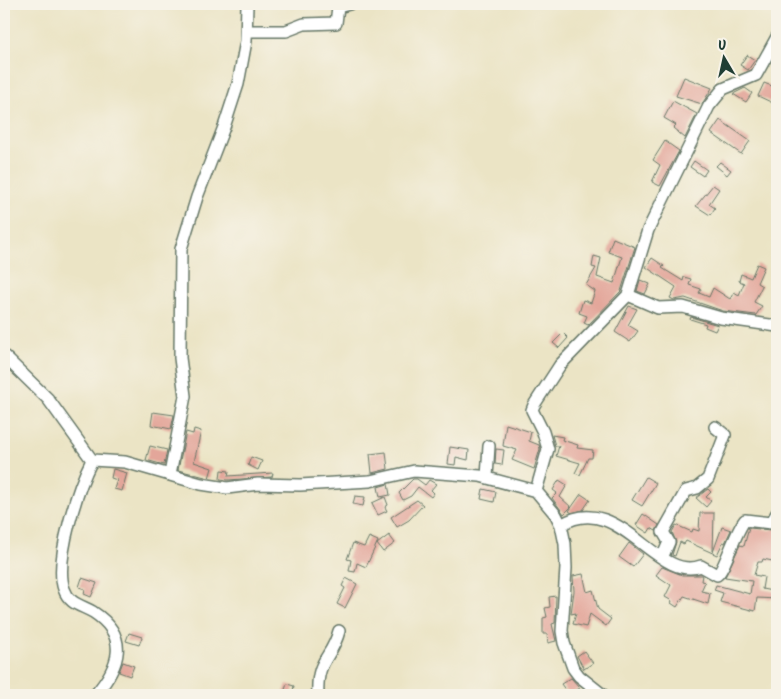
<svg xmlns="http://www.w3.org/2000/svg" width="781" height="699" font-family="Kalam,sans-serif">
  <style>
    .building { fill: #e3a69a }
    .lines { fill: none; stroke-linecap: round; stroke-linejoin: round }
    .minor-casing { stroke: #667767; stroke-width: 14 }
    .minor { stroke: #fff; stroke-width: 11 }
  </style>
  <rect width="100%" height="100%" fill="#f7f3e8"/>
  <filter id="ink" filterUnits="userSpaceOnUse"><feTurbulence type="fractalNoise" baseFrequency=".02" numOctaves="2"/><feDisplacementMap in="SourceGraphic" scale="10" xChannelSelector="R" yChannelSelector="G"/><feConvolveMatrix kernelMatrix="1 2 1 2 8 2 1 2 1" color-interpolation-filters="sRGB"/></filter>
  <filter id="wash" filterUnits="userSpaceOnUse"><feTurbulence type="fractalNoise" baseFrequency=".0096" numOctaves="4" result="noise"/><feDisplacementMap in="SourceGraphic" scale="20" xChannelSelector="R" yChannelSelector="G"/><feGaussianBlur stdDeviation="1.12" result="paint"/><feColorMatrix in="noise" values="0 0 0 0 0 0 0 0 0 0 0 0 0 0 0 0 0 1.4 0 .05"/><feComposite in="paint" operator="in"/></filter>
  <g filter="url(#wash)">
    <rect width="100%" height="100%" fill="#ebe4c5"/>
    <g id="blocks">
      <path class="building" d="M747,55L755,60L748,70L740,65Z
        M684,77L712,88L702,104L676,96Z
        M764,83L777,88L773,103L758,96Z
        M745,88L752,93L746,102L733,94Z
        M673,101L697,114L685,138L673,128L676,125L664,118Z
        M720,120L750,141L741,154L711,133Z
        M665,141L679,151L660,186L652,182L660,165L653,160Z
        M694,161L707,170L703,176L690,167Z
        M720,162L731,170L727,175L716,166Z
        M713,185L719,189L709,204L715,208L710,215L696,206Z
        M613,238L635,247L621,291L588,325L584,323L587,316L579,313L583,300L591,303L595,291L586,285L596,268L592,267L594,256L601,258L597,277L614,283L622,257L608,252Z
        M652,258L664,266L662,268L683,281L684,277L691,279L689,285L701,289L699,293L709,297L713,288L730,299L734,292L739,295L744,283L739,281L741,274L751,278L757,264L764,267L757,283L762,286L754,302L762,306L756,315L723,311L685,298L674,300L670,298L676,287L646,267Z
        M640,280L650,284L645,294L637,291Z
        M629,306L637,309L628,325L638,331L630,342L615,332Z
        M691,317L718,325L715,331L705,327L706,324L690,319Z
        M563,333L568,338L559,348L553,343Z
        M153,412L174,415L171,429L151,425Z
        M506,424L531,432L529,441L539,445L540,449L534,469L512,460L517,450L503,446Z
        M194,429L201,431L194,462L212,468L209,478L178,470L186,432L193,434Z
        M552,435L563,437L562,440L578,445L577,448L593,450L592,458H588L580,475L575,473L580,463L556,456L559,446H555Z
        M150,446L167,450L164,465L146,460Z
        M450,447L469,450L468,460L456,457L455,465L448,464Z
        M496,449L504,450L502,465L495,464Z
        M386,452L388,469L372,473L370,454Z
        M251,457L262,461L258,470L248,465Z
        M113,469L127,473L122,491L114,489L117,480L111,478Z
        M221,470L229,471L228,476L273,473L272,477L228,480L220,479Z
        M646,477L656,483L642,506L632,500Z
        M413,479H417L425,485L429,480L436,484L431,490L434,493L431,497L418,487L411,496L403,500L399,493Z
        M559,480L567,485L560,497L571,507L564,514L552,498L557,493L553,490Z
        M388,484L390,495L380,497L378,487Z
        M483,489L496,492L494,502L481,499Z
        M708,489L711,492L706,497L711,501L706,507L696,498Z
        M581,494L590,500L583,510L572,513L569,511Z
        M355,496L365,497L363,506L353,504Z
        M385,497L388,505L385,507L387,511L378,515L372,503Z
        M417,500L423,505L409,520L397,527L391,517Z
        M700,513H714L713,552L722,527L731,530L725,543L723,542L717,555L686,541L684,544L680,542L675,556L672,555L676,542L672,532L676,525L692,532L693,529L699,531Z
        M643,514L659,525L656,531L651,528L648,533L636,525Z
        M777,527V562L763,559L762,562H758L754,575L764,577L762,589L777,592V599L757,598L755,611L720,602L723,593L714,590L716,585L750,594L752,581L725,577L740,545L744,546L749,528L771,530Z
        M389,535L395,543L383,552L377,544Z
        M369,537L378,541L366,567L357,563L355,572L349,571L351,560L347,559L353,543L364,547Z
        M629,543L643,554L633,567L619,557Z
        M662,567L682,575H702L701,581L705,582L701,591L710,593L708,604L684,596L677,607L671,603L672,601L665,597L671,585L656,575Z
        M583,574L587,592L593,590L598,609L611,619L606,626L590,614L586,627L573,624L576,613L571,614L574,591L573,576Z
        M82,578L97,583L91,597L84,594L85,589L79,587Z
        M346,578L357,584L345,608L337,604L345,588L342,586Z
        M556,596L555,623L552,624L556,641L548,643L547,634H543V618L547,617L545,608L550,607L549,597Z
        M129,633L142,637L139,645L126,641Z
        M584,651L593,663L584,669L577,656Z
        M123,662L134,666L130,676L119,672Z
        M571,678L580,688L569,695L561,684Z
        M287,684L294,686L292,695H283Z"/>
    </g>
  </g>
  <g filter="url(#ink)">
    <use href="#blocks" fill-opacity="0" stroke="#667767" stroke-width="1"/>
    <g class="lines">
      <defs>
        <path id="minor" d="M247,31H286L304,24L336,23L338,7L349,4
          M628,295L658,308L683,307L721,318L777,326
          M4,356L48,399L92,460L125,462L201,484L227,488L258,484L300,485L370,481L414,471L480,476L536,491L556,515L561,525L565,544L566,568L562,631L564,643L573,668L579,676L603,695
          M92,460C78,487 54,560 64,589C69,604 81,605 93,612C130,636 120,666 95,695
          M170,474L185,396L180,358L181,249L197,197L224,127L238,84L246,41L247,4
          M487,477L489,446
          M536,491L548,449L543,432L532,410L534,405L560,365L628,295L648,230L709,106L723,89L756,75L777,37
          M561,525C618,489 656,583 701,566L717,575C724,571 735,532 745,520L771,523L777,513
          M662,558L669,542L663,532L686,491L697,488L708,479L725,435L715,427
          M318,695C316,658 332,659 339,631"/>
      </defs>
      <use href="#minor" class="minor-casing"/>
      <use href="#minor" class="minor"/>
    </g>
  </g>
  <rect width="781" height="699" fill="none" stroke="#f7f3e8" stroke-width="20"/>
  <g transform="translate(724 58) rotate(351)" stroke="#f7f3e8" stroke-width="4" paint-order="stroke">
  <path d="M0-4L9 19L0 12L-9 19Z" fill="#1f3d34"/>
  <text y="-8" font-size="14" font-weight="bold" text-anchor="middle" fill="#1f3d34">U</text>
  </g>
</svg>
